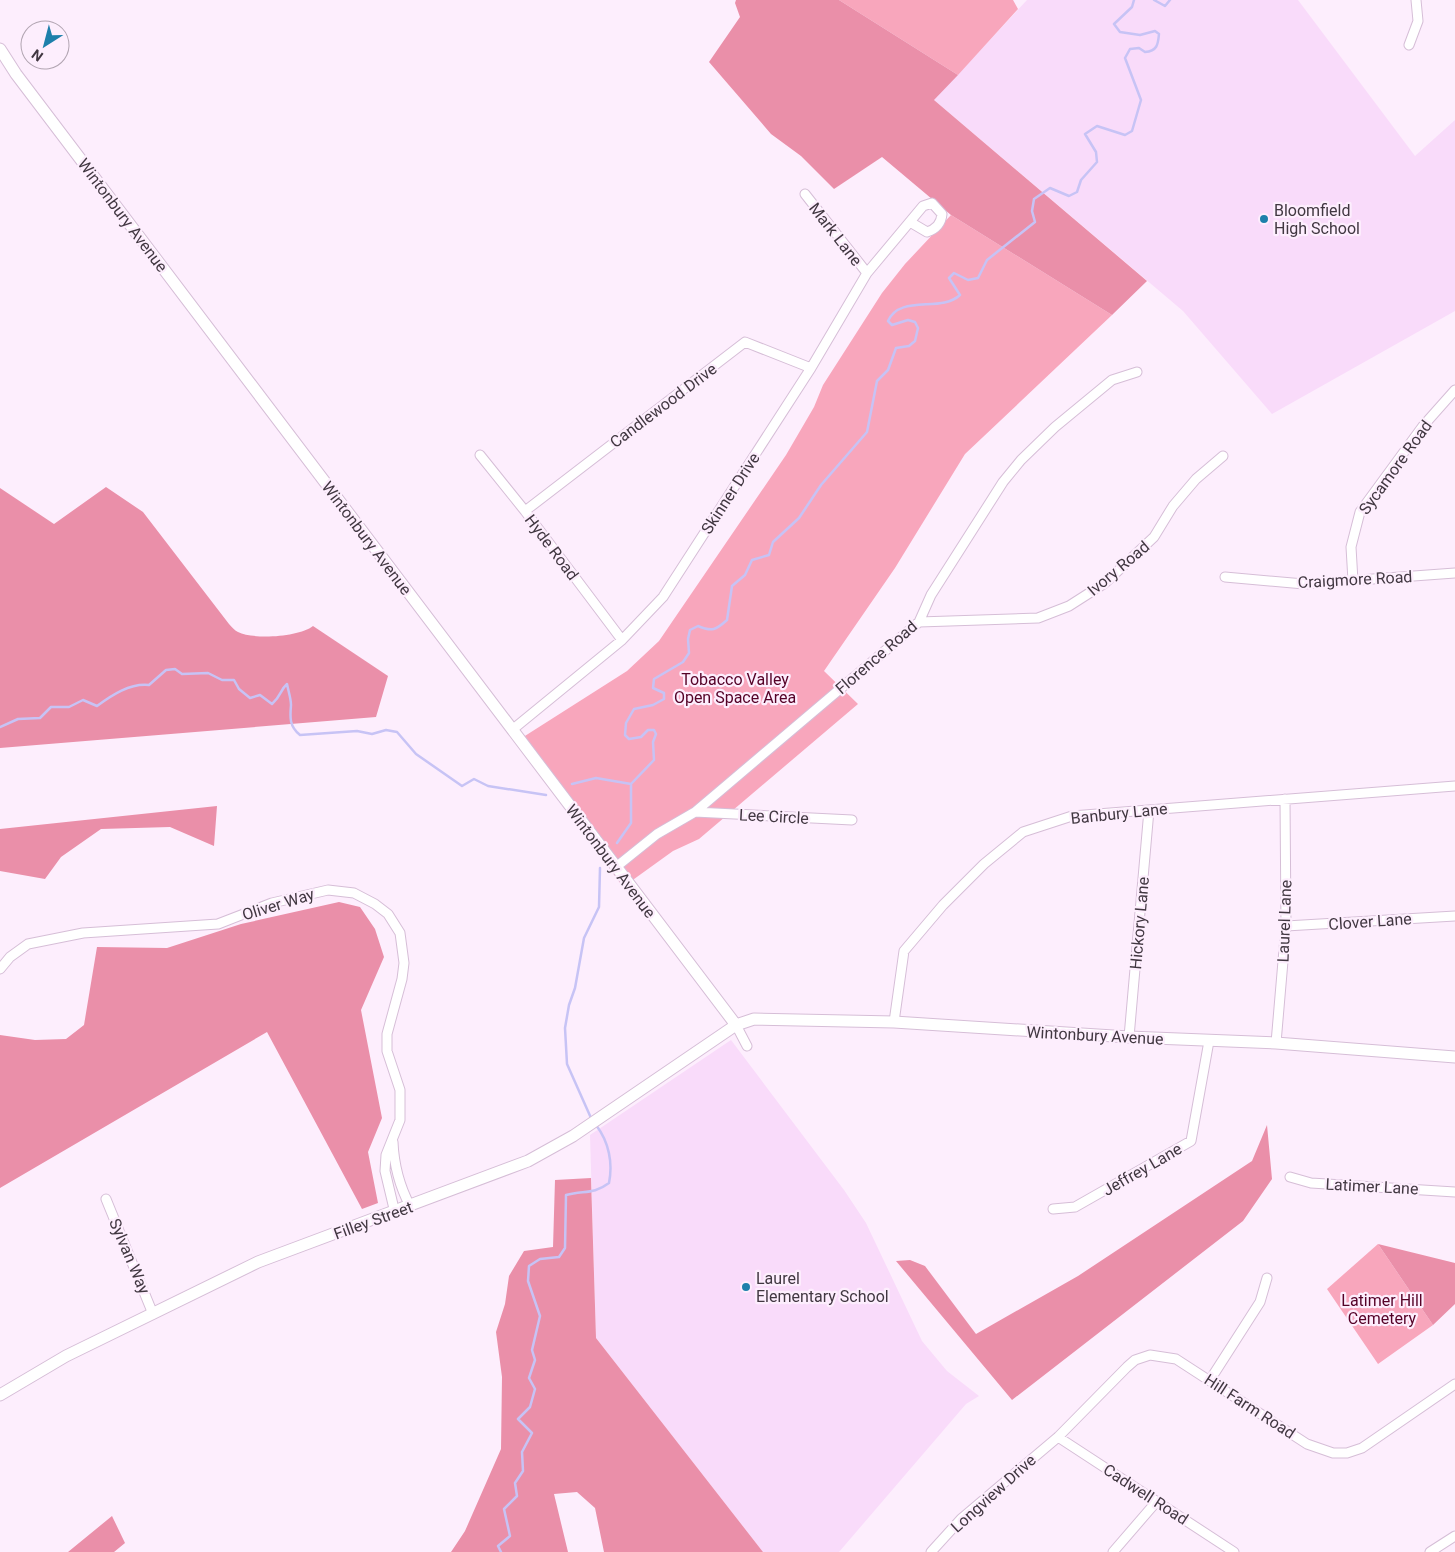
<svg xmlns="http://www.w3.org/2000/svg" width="1455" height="1552" font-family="Roboto,sans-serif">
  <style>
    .built { fill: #f9dbfa }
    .green { fill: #f8a6bc }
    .forest { fill: #ea8fa9 }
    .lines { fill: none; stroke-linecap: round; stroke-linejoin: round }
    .stream { stroke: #c7c3f5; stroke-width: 2.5 }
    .minor-casing { stroke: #d6bed7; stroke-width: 11 }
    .tertiary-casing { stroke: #d6bed7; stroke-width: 13 }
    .minor { stroke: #fff; stroke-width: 9 }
    .tertiary { stroke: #fff; stroke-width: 11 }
    .poi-dot { fill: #1d80ab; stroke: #fdeefd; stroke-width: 2 }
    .labels { text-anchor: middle; stroke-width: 4.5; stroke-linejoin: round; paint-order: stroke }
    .poi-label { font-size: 16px; fill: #413741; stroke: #fdeefd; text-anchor: start }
    .street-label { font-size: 16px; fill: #413741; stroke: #fdeefd }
    .park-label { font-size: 16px; fill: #550227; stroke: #fdeefd }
  </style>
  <rect width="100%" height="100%" fill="#fdeefd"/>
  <path class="built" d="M1027,0H1298L1415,156L1455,120V311L1272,414L1183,311L934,100Z
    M731,1040L844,1190L866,1223L922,1341L947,1371L979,1396L966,1404L839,1552H763L596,1338L590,1135Z"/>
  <path class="green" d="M839,0H1013L1018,9L958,75Z
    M951,215L1112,315L965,454L895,568L824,671L858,704L699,839L673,851L623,887L517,741L627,671L659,641L786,455L814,407L823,385L882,293L905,264Z
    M1378,1244L1433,1325L1378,1364L1327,1289Z"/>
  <path class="forest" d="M736,0H839L958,75L934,100L1147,281L1112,315L951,215L882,157L834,189L801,156L771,134L709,62L740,17L735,3Z
    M106,487L143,512L229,624C232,627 235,631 238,632C254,640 299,637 313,626L388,676L376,717L0,748V488L54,524Z
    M217,806L214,846L170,827L101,829L61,857L45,879L0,871V829Z
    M339,902L360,907L375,929L384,957L361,1010L382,1118L368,1152L378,1203L362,1209L267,1032L0,1188V1035L35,1040L66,1039L84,1025L97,947L167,948L241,924Z
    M1267,1125L1272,1179L1243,1221L1012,1400L896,1261L910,1260L925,1266L976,1334L1078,1276L1252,1161Z
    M591,1178L596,1338L763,1552H604L595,1508L577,1492L554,1494L568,1552H451L465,1531L501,1449L502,1377L496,1332L505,1304L509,1276L524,1251L553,1247L555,1180Z
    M1378,1244L1455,1263V1304L1433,1325Z
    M112,1516L125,1543L114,1552H68Z"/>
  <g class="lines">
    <path class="stream" d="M1154,0L1165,6L1170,0
      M0,727L18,719L40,718L51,707H69L83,700L97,706C112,695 130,683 149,685L166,670L175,669L182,674L208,673L222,680H234L239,689L250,698L260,695L272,704C282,695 280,690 287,684C288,690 291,698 291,705C290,717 289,726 300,735L357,731L372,734L386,730L397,732L416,754L462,786L474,779L488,786L546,795
      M572,784L596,778L631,784
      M617,843L631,823V784L654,760L653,742L656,734L654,730H648L641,737L629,739L625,735L626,723L634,709L653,705L664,699V693L653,688L654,679L683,662L689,653L688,639L690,630L698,626C712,632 716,630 727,620L732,586L745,575L752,560L769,555L773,542L799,518L821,485L867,432L877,381L888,370L896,348L909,346L915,341L918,328L915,322L908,320L892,325L888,321C900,294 941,313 960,295L949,278L954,273L968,280L978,278L987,260L1035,222L1032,211L1034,199L1050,188L1069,196L1077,192L1081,180L1097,162L1096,152L1085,134L1097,126L1125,135L1132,131L1141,100L1125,58L1130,49L1139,48L1145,52C1157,51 1158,45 1159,34L1155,31L1140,35L1120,32L1114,24L1132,7L1134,0
      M591,1118L567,1064L565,1028L569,1005L575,988L584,938L599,907L600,868
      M501,1552L498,1546L510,1536L504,1509L517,1496L515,1483L523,1471L522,1452L532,1433L518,1419L530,1407L535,1389L529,1378L535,1360L532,1350L540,1316L528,1281L529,1266L540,1259L559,1257L565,1248L566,1195C584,1190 593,1195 609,1183C613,1163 609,1142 596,1125"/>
    <defs>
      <path id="minor" d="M1409,45L1418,21L1416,0
        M805,194L867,273
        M480,455L525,511L622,640
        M525,511L745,342L811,368
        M1225,577L1304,584L1455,573
        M1353,581L1351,547L1360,512L1423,426L1455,390
        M919,622L1038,618L1069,606L1105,583L1154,537L1173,506L1196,479L1223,456
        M512,730L622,640L663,597L811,368L867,273L923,206L932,203L942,214C941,224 936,229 927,232L910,222
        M695,812L852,820
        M616,867L657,834L695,812L919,622L931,595L1003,482L1021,460L1055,427L1112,380L1137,372
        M1286,926L1455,916
        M0,969L10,957L28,944L83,933L218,924L272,903L328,890L354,893L375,904L388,914L400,933L404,963L402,979L387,1034V1051L400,1090V1120L386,1155L385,1171L395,1213
        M894,1022L904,951L943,905L984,864L1023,832L1072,816L1455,786
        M736,1025L747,1046
        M1129,1037L1149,810
        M1276,1043L1286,926L1285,799
        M393,1142C394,1166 399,1185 410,1206
        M1290,1177L1311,1183L1455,1192
        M106,1199L153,1314
        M1053,1209L1075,1207L1191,1141L1209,1041
        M1210,1380L1260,1302L1267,1278
        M1058,1437L1234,1552
        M931,1552L961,1519L1058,1437L1127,1367L1135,1360L1150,1355L1176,1359L1307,1444L1333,1453H1347L1362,1448L1455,1384
        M1113,1552L1157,1501
        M1430,1552L1455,1536"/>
      <path id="tertiary" d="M0,49L16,74L736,1025
        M0,1395L66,1356L258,1262L528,1161L573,1136L736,1025L754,1019L894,1022L1129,1037L1276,1043L1455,1057"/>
    </defs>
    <use href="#minor" class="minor-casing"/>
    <use href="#tertiary" class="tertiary-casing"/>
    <use href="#minor" class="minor"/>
    <use href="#tertiary" class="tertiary"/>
  </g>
  <g class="poi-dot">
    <circle cx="1264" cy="219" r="5"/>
    <circle cx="746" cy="1287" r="5"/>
  </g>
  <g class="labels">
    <g class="poi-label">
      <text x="1274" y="216">Bloomfield<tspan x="1274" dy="18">High School</tspan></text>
      <text x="756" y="1284">Laurel<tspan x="756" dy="18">Elementary School</tspan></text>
    </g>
    <g class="street-label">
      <text transform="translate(123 215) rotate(53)" y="6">Wintonbury Avenue</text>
      <text transform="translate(836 234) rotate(52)" y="6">Mark Lane</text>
      <text transform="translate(663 405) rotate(-37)" y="6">Candlewood Drive</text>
      <text transform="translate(1395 467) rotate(-54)" y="6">Sycamore Road</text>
      <text transform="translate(730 493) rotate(-57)" y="6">Skinner Drive</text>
      <text transform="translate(367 538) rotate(53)" y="6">Wintonbury Avenue</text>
      <text transform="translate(552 547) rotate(53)" y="6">Hyde Road</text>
      <text transform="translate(1118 568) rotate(-40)" y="6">Ivory Road</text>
      <text transform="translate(1355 579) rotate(-3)" y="6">Craigmore Road</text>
      <text transform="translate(876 657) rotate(-41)" y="6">Florence Road</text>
      <text transform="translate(1119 813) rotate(-6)" y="6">Banbury Lane</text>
      <text transform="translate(774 816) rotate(3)" y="6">Lee Circle</text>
      <text transform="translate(611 861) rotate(53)" y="6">Wintonbury Avenue</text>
      <text transform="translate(278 904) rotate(-17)" y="6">Oliver Way</text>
      <text transform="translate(1284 921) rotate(-88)" y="6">Laurel Lane</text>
      <text transform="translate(1370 921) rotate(-4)" y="6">Clover Lane</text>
      <text transform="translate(1139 923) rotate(-85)" y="6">Hickory Lane</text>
      <text transform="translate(1095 1035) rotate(3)" y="6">Wintonbury Avenue</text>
      <text transform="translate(1142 1169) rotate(-30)" y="6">Jeffrey Lane</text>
      <text transform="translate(1372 1186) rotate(3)" y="6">Latimer Lane</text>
      <text transform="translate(373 1220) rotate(-20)" y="6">Filley Street</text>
      <text transform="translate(130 1256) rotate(67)" y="6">Sylvan Way</text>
      <text transform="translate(1250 1406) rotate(33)" y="6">Hill Farm Road</text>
      <text transform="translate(993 1493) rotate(-42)" y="6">Longview Drive</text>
      <text transform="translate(1146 1494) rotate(33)" y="6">Cadwell Road</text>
    </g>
    <g class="park-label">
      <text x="735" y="685">Tobacco Valley<tspan x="735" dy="18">Open Space Area</tspan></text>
      <text x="1382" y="1306">Latimer Hill<tspan x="1382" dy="18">Cemetery</tspan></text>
    </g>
  </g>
  <g transform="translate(45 45) rotate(216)"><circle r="24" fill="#fdeefd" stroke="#b2a5b2"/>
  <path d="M0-4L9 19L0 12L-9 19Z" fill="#1d80ab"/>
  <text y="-8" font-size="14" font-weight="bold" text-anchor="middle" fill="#413741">N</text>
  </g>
</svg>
